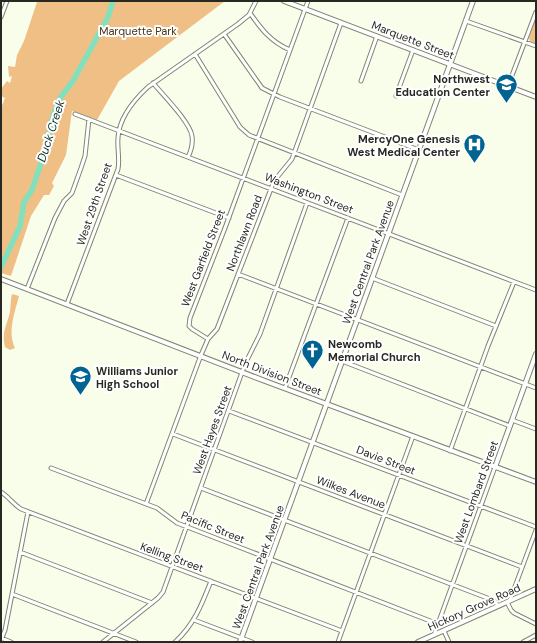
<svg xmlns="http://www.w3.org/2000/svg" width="537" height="643" font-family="'DM Sans',sans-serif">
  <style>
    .green { fill: #efbf86 }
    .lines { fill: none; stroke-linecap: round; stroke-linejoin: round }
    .river { stroke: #82e0bc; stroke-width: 5.5 }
    .street-casing { stroke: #808473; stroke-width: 5 }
    .secondary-casing { stroke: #808473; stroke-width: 6 }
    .street { stroke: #fff; stroke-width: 3 }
    .secondary { stroke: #fff; stroke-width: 4 }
    .labels { text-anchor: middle; stroke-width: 4; stroke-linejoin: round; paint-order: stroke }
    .park-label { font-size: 11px; fill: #4c3518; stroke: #fff }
    .street-label { font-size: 11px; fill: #272922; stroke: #fff }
    .poi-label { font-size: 11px; font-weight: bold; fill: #272922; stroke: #fff; text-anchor: end }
    .water-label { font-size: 12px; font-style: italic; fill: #0a3628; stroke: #fff }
  </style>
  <rect width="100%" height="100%" fill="#f8feea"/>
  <path class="green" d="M39,1H225L119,81L97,120L72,111L66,155L52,183L54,186L49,195H44L31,216L11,276L1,273V108L5,98L1,96V89L7,81L10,83L12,76L9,77L8,66L15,67L17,55L24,41L37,2Z
    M536,18V44L530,41L529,38Z
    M12,294L19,296C15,312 7,332 15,348L10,350L5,347C2,334 5,329 9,316C11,310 10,302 12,294Z"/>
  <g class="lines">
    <path class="river" d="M1,267L20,226L24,202L32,190L44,154L53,116L60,98L73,81L108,17L113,1"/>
    <defs>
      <path id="street" d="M250,13C261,29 271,42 290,50
        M1,17L7,1
        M466,21L536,46
        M224,34L260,85L262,88L280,97L419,150
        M195,54L240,127L249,135L402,195
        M361,81L377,36
        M153,83C163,95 190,122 192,136C193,143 191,151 188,157
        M508,86L536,12
        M396,96L413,50
        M75,114L536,290
        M116,175L229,218
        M238,274L536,388
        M372,278L496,326
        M27,289L55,218L64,201L72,193L81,168L85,156L89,119
        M67,304L118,169C120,159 117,148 118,138C119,118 135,99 148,87L238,24L249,15L256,1
        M208,339L192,329L189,326L190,318L225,228L308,1
        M342,361L510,426
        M285,388L348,218
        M229,411L536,527
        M512,420L536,429
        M173,434L522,567
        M450,451L488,346L514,282
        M51,468L157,508L177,523L438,624
        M201,488L495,601L498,606
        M1,492C9,497 13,504 21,509L342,631
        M146,504L201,355L208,339L217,329L274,181L292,159L341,23
        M20,552L152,603
        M12,594L136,642
        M510,600L536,530
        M507,602L511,610L514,613L536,624
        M194,620L252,642
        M444,631L449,642
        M434,635L495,467
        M1,638L11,642
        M1,640L5,630L28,512
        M103,642L158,598L163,592L245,364L260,334L307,203
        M175,642C194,625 202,604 211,581
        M338,642L413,436
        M523,642L536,635"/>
      <path id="secondary" d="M284,1L536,97
        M1,279L265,381L536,482
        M495,467L536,354
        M240,642L473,1
        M418,642L536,589"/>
    </defs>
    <use href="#street" class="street-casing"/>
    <use href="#secondary" class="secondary-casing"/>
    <use href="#street" class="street"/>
    <use href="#secondary" class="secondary"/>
  </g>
  <defs>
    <symbol id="school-pin" viewBox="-11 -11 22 30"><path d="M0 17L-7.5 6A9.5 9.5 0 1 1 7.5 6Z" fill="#006392" stroke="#fff"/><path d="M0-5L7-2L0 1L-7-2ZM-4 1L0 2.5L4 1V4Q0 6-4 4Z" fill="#fff"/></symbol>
    <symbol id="hospital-pin" viewBox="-11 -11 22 30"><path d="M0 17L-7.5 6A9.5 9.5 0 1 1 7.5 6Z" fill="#006392" stroke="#fff"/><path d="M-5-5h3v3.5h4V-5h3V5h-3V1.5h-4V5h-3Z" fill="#fff"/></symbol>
    <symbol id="church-pin" viewBox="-11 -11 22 30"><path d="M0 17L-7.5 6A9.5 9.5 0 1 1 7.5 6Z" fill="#006392" stroke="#fff"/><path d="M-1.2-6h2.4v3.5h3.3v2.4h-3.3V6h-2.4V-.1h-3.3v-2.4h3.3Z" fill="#fff"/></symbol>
  </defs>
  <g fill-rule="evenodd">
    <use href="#school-pin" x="494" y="72" width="25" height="34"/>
    <use href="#hospital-pin" x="462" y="132" width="25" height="34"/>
    <use href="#church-pin" x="300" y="338" width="25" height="34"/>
    <use href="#school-pin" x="68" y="364" width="25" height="34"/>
  </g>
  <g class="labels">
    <g class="park-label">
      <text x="138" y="35">Marquette Park</text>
    </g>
    <g class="street-label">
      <text transform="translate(413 40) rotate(21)" y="4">Marquette Street</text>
      <text transform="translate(309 193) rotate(21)" y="4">Washington Street</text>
      <text transform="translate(94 204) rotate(-71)" y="4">West 29th Street</text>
      <text transform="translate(244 233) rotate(-69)" y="4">Northlawn Road</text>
      <text transform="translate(203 258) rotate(-69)" y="4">West Garfield Street</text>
      <text transform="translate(368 262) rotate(-70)" y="4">West Central Park Avenue</text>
      <text transform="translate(272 373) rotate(21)" y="4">North Division Street</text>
      <text transform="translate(212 430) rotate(-70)" y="4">West Hayes Street</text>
      <text transform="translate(386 460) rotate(21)" y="4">Davie Street</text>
      <text transform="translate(351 492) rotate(21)" y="4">Wilkes Avenue</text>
      <text transform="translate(476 492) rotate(-70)" y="4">West Lombard Street</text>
      <text transform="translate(213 527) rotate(22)" y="4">Pacific Street</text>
      <text transform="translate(172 557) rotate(20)" y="4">Kelling Street</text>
      <text transform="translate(258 567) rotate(-70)" y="4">West Central Park Avenue</text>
      <text transform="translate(474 607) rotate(-24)" y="4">Hickory Grove Road</text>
    </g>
    <g class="poi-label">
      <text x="490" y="83">Northwest<tspan x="490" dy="13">Education Center</tspan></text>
      <text x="460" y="143">MercyOne Genesis<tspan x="460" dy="13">West Medical Center</tspan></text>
      <text x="328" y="348" text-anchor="start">Newcomb<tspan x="328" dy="13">Memorial Church</tspan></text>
      <text x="96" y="375" text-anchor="start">Williams Junior<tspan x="96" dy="13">High School</tspan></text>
    </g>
    <g class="water-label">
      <text transform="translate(51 131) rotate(-72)" y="4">Duck Creek</text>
    </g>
  </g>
  <rect width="537" height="643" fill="none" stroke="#272922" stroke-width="4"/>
</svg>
